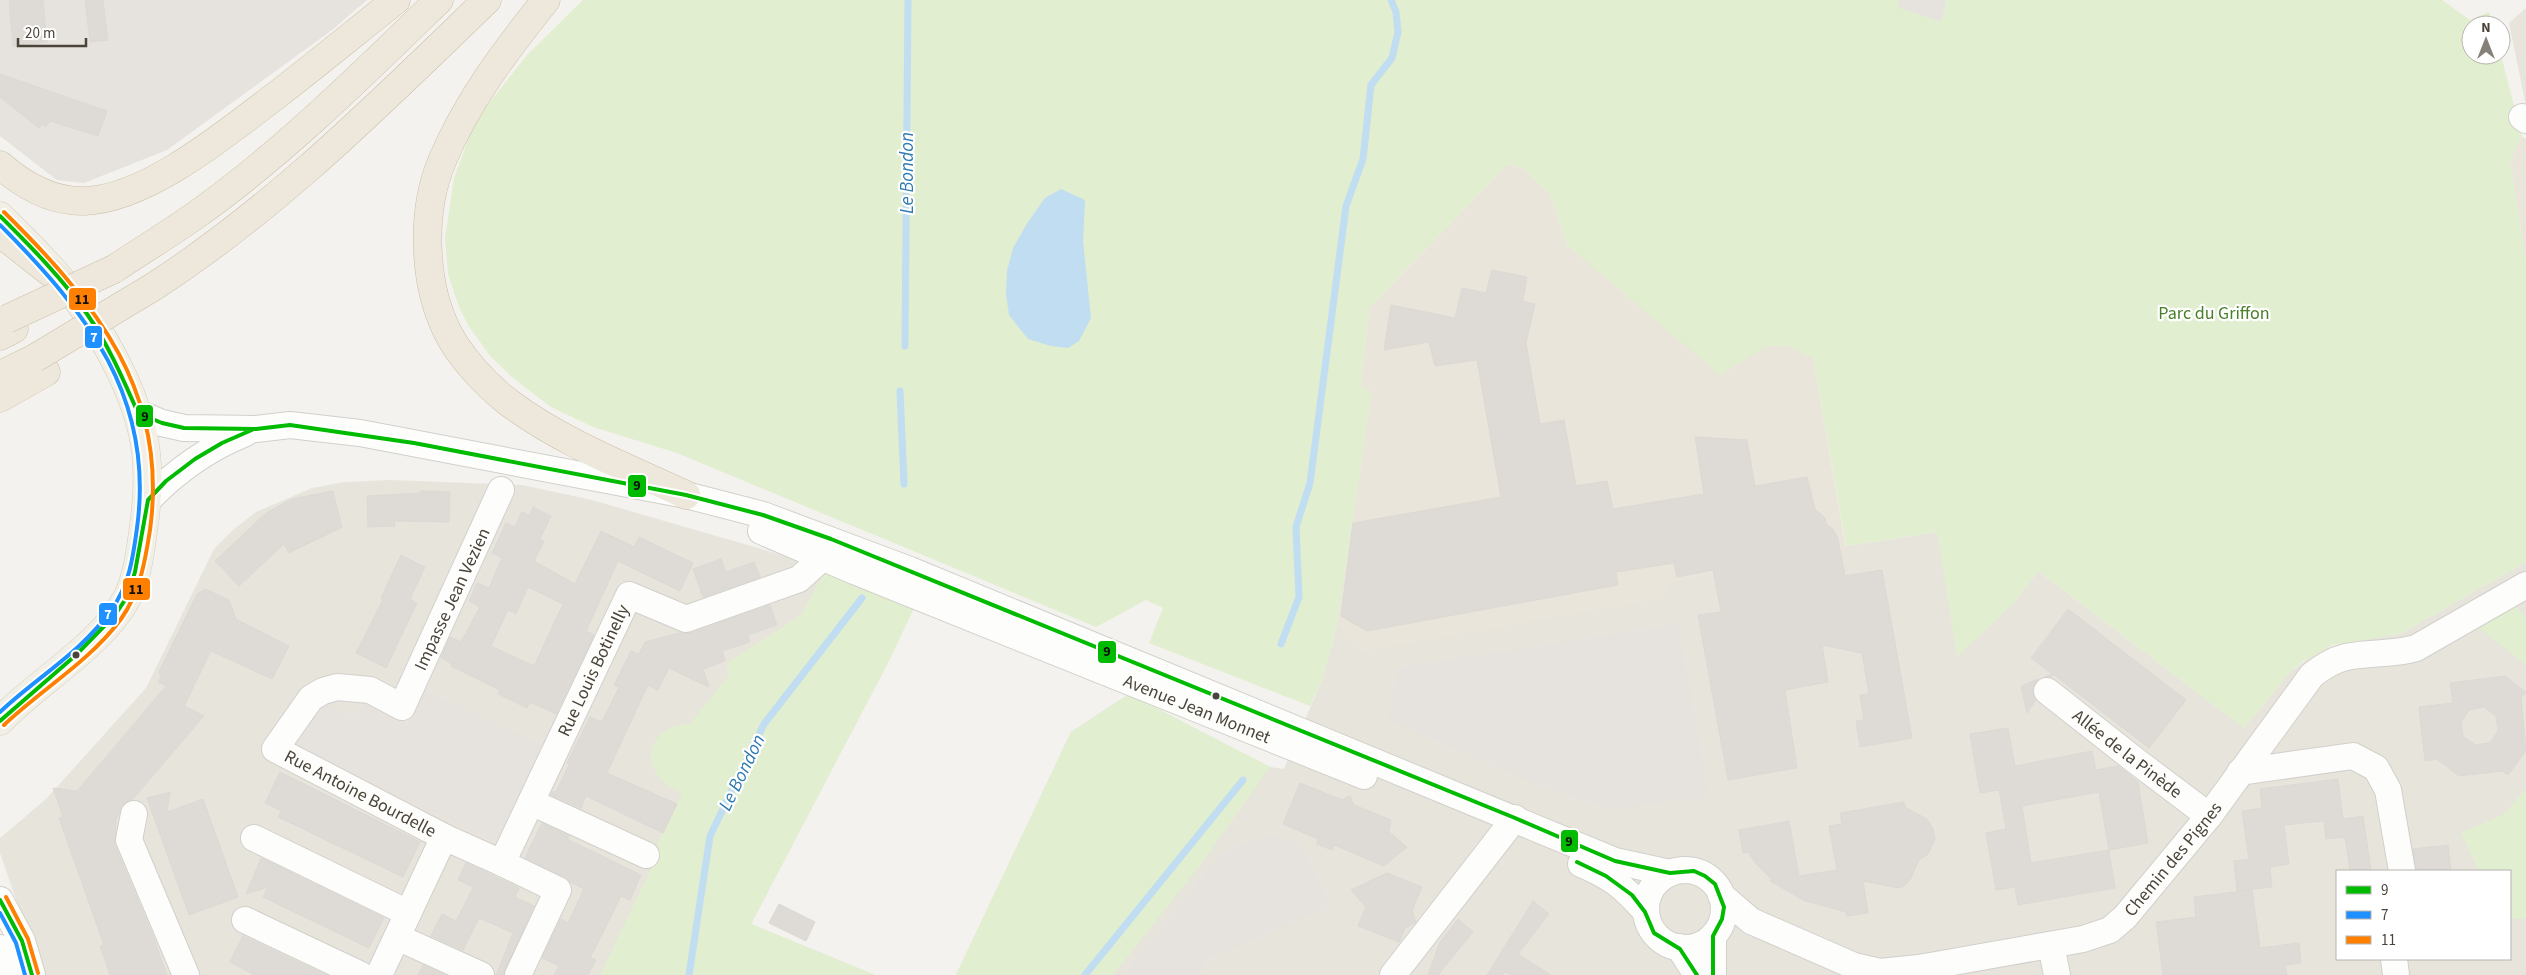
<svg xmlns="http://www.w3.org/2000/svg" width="2526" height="975" font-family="'Source Sans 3',sans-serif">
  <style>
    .residential { fill: #e7e4dc; fill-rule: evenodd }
    .industrial { fill: #e6e2de }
    .education { fill: #eae5da }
    .green { fill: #e1eecf }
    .parking { fill: #e6e3df }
    .water { fill: #c0ddf1 }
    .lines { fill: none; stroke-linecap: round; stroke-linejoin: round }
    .stream { stroke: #c0ddf1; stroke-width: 7 }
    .building { fill: #dedbd6; stroke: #dcd9d4; fill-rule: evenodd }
    .minor-casing { stroke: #d2d0cb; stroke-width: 28 }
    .major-casing { stroke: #d6cebb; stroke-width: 29 }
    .highway-casing { stroke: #ccbfa9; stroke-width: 29 }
    .minor { stroke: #fdfdfc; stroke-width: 26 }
    .major { stroke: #f2efe6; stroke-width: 28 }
    .highway { stroke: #ede8db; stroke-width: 28 }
    .highway-bridge-casing { stroke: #ccbfa9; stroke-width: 29; stroke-linecap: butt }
    .highway-bridge { stroke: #ede8db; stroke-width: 28 }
    .bus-1-casing { stroke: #fff; stroke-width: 8 }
    .bus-2-casing { stroke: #fff; stroke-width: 8 }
    .bus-3-casing { stroke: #fff; stroke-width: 8 }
    .bus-1 { stroke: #0b0; stroke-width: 4 }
    .bus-2 { stroke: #1e90ff; stroke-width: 4 }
    .bus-3 { stroke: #ff8000; stroke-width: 4 }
    .bus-dot { fill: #4b4439; stroke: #fff; stroke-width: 2 }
    .labels { text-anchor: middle; stroke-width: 4.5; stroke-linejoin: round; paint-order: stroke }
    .park-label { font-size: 18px; fill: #4a7f2a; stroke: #fff }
    .street-label { font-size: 18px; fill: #4b4439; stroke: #fff }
    .water-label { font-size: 19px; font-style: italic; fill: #2e7ab2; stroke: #fff }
    .line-badge { stroke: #fff; stroke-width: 2 }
    .badge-label { font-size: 14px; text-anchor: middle; font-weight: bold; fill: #fff }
    .pale-badge-label { font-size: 14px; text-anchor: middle; font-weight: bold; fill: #111 }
  </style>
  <rect width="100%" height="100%" fill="#f4f2ee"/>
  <path class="residential" d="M2526,8V106L2509,23Z
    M1372,392L1847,546L1937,532L2014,603L2038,571L2244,728L2290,672L2318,651L2351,641L2400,634L2526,562V975H956L1071,732L1129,694L1270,767L1284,769L1322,680L1337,626ZM2337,871H2510V959H2337Z
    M391,480L522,485L592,500L775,553L825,571L892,655L751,924L875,975H42L0,853V838L46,799L146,688L214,549L233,530L256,512L312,488L344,482Z"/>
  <path class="industrial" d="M0,0H367L332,30L167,150L84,183L57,180L0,136Z"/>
  <path class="education" d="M2522,137L2526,139V261L2510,160Z
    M1508,164L1524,169L1550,194L1567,245L1767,346H1790L1813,358L1846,549L1670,583L1660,599L1360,652L1337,626L1372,392L1361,387L1369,308Z"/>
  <path class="green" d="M583,0H2442L2470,20L2489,12L2493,25H2471V55H2501L2522,137L2510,160L2526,261V562L2400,634L2333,645L2303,661L2290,672L2244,728L2038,571L2014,603L1957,657L1937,532L1846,546L1813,358L1790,346H1767L1720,375L1567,245L1550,194L1524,169L1508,164L1369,308L1361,387L1372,392L1337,626L1322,680L1310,706L1149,643L1163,608L1146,600L1096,627L677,453L593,427L551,407L513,378L490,356L468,325L459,307L448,274L445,238L454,178L475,121L527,55Z
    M825,571L914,608L892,655L751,924L875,975H600L651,869L647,866L682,793C675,789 668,786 662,780C637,754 658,724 690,724L729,675L726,664L801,615Z
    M2516,607L2526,618V665L2478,627Z
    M1129,694L1270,767L1201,864L1113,975H956L1071,732Z
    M2526,788V918L2510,919V871H2479L2461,833L2504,814Z"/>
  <path class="parking" d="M1900,0H1946L1941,22L1897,7Z
    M1678,624L1709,797L1610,809L1544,788L1389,720L1398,668Z
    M424,689L545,747L499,842L491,840L296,749L322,702L355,718L365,703L407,725Z
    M1269,835L1301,844L1332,906L1207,959L1200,975H1123L1222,853Z"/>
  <path class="water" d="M1061,189L1085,200L1083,241L1091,318L1079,341L1068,348L1051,346L1028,339L1009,315L1006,293L1007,271L1013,248L1028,222L1045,198Z"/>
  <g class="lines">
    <path class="stream" d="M905,346L908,0
      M900,391L904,484
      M1281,644L1299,597L1296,527L1310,483L1346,206L1363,159L1371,85L1392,58L1398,32L1396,12L1391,0
      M689,975L710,836L764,724L862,598
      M1085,975L1243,780"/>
  </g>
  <path class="building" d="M9,0H43L47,42L13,46Z
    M85,0H103L108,40L90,42Z
    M0,74L107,111L98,136L50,121L45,127L42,124L39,128L0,97Z
    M1492,270L1527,277L1523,301L1535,304L1526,343L1540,424L1564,420L1576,486L1607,481L1613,509L1704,494L1695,437L1747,440L1755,486L1807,477L1815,509L1825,518L1826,524L1833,529L1838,539L1845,576L1882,570L1912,738L1860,747L1856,721L1864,720L1860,695L1869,694L1862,653L1822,645L1828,682L1785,690L1797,768L1728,780L1698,615L1721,612L1713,570L1677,577L1674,563L1616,572L1618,585L1367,631L1341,616L1353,523L1501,497L1477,360L1435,366L1429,342L1384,350L1391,305L1455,318L1462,288L1486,293Z
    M333,491L342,527L289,553L284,544L239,586L215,561L266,513L292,499Z
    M420,491L450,492L449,522L394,521L395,526L368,527L367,496L420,493Z
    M533,507L551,516L540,539L544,541L534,561L575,584L601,531L634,547L639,537L693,563L680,591L618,561L586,631L594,635L556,714L530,702L527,708L498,694L500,690L451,666L452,664L441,658L450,637L461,642L480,607L469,601L477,583L489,588L502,558L492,553L506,523L515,527L522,512L529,515ZM528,587L563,604L534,666L491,646L508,610L516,614Z
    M401,555L425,567L410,599L417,603L386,668L356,653L383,599L381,598Z
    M721,559L726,572L754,562L760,577L703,597L693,569Z
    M205,589L229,600L236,619L289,646L272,679L211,651L184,706L204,716L133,799L122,805L116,820L115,846L151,931L167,975H110L100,946L104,945L59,818L63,817L53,788L77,791L166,686L158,682L161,678L159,672L197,594Z
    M770,605L777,625L748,635L750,642L722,651L725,661L703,669L709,687L669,668L658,690L648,685L607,773L677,804L663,833L586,796L581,808L551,795L553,791L556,792L569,765L567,763L590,717L602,722L619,687L614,685L631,651L639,654L645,642L680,633H691Z
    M2068,609L2186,700L2149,748L2053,674L2051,677H2045L2052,674L2031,658Z
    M2505,676L2526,692L2521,698L2526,751L2508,775L2502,771L2459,776L2437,759L2425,761L2419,707L2453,703L2450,683ZM2484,707L2496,716L2498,731L2490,743L2475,745L2463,736L2461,722L2469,710Z
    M2038,679L2032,689L2036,700L2027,713L2021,686Z
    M2008,728L2015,766L2092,751L2096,770L2118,766L2138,782L2148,843L2109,850L2115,888L2018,905L2015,887L1996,890L1986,833L2006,829L1999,790L1980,793L1970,734ZM2099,792L2109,850L2031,863L2022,806Z
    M280,772L420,842L403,877L278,817L281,811L265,803Z
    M2338,779L2343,819L2363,816L2371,871H2350L2345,837L2326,839L2324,821L2284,825L2289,864L2270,867L2272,887L2237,891L2234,861L2249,859L2242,811L2262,808L2260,789Z
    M1300,783L1342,800L1350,796L1354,805L1391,820L1389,832L1407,847L1384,866L1334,845L1332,850L1317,844L1318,839L1283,824Z
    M170,792L167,812L203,799L238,897L189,915L147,798Z
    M1904,802L1906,808L1927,819L1933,829L1935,839L1928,854L1919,860L1910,880L1904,886L1899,888L1863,881L1868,913L1846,916V912L1803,900L1770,881L1772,880L1757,865L1748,852L1743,853L1739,830L1789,821L1799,876L1837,870L1829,826L1842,824L1840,813Z
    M542,823L569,836L567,839L641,875L630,900L621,896L590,958L596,960L588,975H554L559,966L542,958L561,919L568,923L584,889L525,858Z
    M2448,845L2451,871H2417L2413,849Z
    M261,858L384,918L369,948L263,897L268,887L246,894Z
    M466,863L519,888L515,897L534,906L503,975H496L513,933L479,918L463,950L431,936L442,914L456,921L465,904L473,887L458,880Z
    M1387,873L1422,887L1412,911L1416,922L1405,928L1399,942L1358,926L1366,907L1351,890Z
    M2252,890L2260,948L2299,943L2301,963L2285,965L2287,975H2163L2156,922L2196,917L2194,897Z
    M1533,901L1549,914L1518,954L1551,975H1510L1505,972L1502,975H1487Z
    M779,904L815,922L806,941L769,923Z
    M1458,919L1473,932L1438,975H1428L1440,942Z
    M243,936L326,975H254L230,962Z
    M423,965L445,975H418Z"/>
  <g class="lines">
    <defs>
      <g id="minor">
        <path d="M2522,117L2526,120"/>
        <path d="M138,413L162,423L184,428L256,429L290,425L360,433L686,495L763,515L910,570L1615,861L1670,873"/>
        <path id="s1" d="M501,490L402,707L370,690L337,687L323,691L311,698L275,749L444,837L502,863L629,595L686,619L799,579L822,558"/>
        <path d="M148,500C177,470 208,448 246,433"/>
        <path id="s2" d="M761,531L854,571L1364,776"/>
        <path id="s3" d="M2047,691L2136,761L2209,816"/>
        <path d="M2240,772L2353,756L2376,768L2388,790L2402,871"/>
        <path d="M531,802L646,855"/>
        <path d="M134,814L129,840L186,975"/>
        <path d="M254,838L408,913"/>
        <path d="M502,863L558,890L518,975"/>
        <path d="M1581,864C1612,877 1623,886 1646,912"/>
        <circle cx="1685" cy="909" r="39"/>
        <path id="s4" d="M1721,895L1751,921L1854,966L1880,972L1919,968L2083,939L2110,930L2125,917L2209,816L2312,675C2323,667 2333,660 2346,657C2370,652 2393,655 2416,648L2526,585"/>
        <path d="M0,900L22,941L32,975"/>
        <path d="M245,920L361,975"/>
        <path d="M1713,936V975"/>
        <path d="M397,937L481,975"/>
        <path d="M2051,945L2057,975"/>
        <path d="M1679,947L1697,975"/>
        <path d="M0,948L13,975"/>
        <path d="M2394,959L2396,975"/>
        <path d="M379,975L444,837"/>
        <path d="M1393,975L1515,818"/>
      </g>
      <path id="major" d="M0,216C27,243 56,271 79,302C108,342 141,403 146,453C149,479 147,505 143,532C140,553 137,578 127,598C101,646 37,682 0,721"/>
      <path id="highway" d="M546,0C506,50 467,101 442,161C421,211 423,282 447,331C460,357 485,384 508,402C561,442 626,467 686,495
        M0,165C24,186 53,202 85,201C148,199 229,131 278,94C318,63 357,31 396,0
        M0,233L60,280
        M114,269C141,251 169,234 196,215C282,154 364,73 439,0
        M153,287C277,207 381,102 487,0
        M0,336L14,329
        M0,375L35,358
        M0,398L46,372"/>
    </defs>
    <use href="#minor" class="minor-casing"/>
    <use href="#major" class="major-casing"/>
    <use href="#highway" class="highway-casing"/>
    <use href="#minor" class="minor"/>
    <use href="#major" class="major"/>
    <use href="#highway" class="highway"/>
    <defs>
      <path id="highway-bridge" d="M7,319L114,269
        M35,358L153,287"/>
    </defs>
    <use href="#highway-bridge" class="highway-bridge-casing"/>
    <use href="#highway-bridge" class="highway-bridge"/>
    <defs>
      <path id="bus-1" d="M0,216C31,247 62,278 87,314C108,344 123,379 138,413L162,423L184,428L256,429L290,425L414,443L686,495L763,515L831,539L1515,818L1615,861L1670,873L1694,871L1705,876L1715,884L1724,907L1722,919L1713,936V975
        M0,721L76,655L115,615L127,597L135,572L148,500L166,481L195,459L222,443L254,429
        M1577,862L1606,876L1632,895L1645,912L1654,933L1680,949L1697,975
        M0,900L22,941L32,975"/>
      <path id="bus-2" d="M0,225C87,312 155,398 137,528C133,558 129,586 111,610C83,651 36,678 0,712
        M0,913L16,943L25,975"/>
      <path id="bus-3" d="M4,725C42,689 90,661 121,619C140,592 145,562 150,530C169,392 96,303 4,212
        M6,897L28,939L38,973"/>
    </defs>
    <use href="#bus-1" class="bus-1-casing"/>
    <use href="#bus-2" class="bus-2-casing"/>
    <use href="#bus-3" class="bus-3-casing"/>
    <use href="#bus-1" class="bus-1"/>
    <use href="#bus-2" class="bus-2"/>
    <use href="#bus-3" class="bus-3"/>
  </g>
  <g class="bus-dot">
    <circle cx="76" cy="655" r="4.5"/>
    <circle cx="1216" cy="696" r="4.5"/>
  </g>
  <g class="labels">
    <g class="park-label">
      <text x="2214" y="319">Parc du Griffon</text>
    </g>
    <g class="street-label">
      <text transform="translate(452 599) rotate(-65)" y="6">Impasse Jean Vezien</text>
      <text dy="6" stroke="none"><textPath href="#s1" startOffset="866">Rue Louis Botinelly</textPath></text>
      <text dy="6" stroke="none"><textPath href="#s2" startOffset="471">Avenue Jean Monnet</textPath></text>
      <text dy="6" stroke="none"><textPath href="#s3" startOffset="102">Allée de la Pinède</textPath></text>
      <text dy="6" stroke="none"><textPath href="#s1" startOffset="495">Rue Antoine Bourdelle</textPath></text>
      <text dy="6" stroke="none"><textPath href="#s4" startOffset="508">Chemin des Pignes</textPath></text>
    </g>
    <g class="water-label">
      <text transform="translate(906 173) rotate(-90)" y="7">Le Bondon</text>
      <text transform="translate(741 772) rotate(-64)" y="7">Le Bondon</text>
    </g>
  </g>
  <g class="line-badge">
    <rect x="68" y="287" width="29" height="24" rx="5" fill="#ff8000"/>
    <rect x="84" y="325" width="19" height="24" rx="5" fill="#1e90ff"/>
    <rect x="135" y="404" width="19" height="24" rx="5" fill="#0b0"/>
    <rect x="627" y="474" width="20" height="24" rx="5" fill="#0b0"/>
    <rect x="122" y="577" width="29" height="24" rx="5" fill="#ff8000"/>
    <rect x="98" y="602" width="20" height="24" rx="5" fill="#1e90ff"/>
    <rect x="1097" y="640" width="20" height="24" rx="5" fill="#0b0"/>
    <rect x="1560" y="829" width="19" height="24" rx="5" fill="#0b0"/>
  </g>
  <g class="badge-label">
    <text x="94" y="342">7</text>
    <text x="108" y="619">7</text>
  </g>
  <g class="pale-badge-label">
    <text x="82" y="304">11</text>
    <text x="145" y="421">9</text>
    <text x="637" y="490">9</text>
    <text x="136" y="594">11</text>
    <text x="1107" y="656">9</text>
    <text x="1569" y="846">9</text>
  </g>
  <rect x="2336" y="870" width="175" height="90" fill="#ffffff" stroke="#b7b4b0"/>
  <rect x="2346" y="886" width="25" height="8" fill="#00bb00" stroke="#b7b4b0"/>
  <text x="2381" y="895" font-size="15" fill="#4b4439">9</text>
  <rect x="2346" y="911" width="25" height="8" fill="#1e90ff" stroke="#b7b4b0"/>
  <text x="2381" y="920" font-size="15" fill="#4b4439">7</text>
  <rect x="2346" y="936" width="25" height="8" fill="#ff8000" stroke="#b7b4b0"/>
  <text x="2381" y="945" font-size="15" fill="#4b4439">11</text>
  <g transform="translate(2486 40)"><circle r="24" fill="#ffffff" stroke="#b7b4b0"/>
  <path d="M0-4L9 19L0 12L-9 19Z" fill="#868178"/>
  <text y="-8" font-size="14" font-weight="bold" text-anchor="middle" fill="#4b4439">N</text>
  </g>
  <path d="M18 38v8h68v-8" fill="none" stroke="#4b4439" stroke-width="2.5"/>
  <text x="25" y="38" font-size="15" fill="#4b4439" stroke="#ffffff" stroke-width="4" paint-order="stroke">20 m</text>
</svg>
